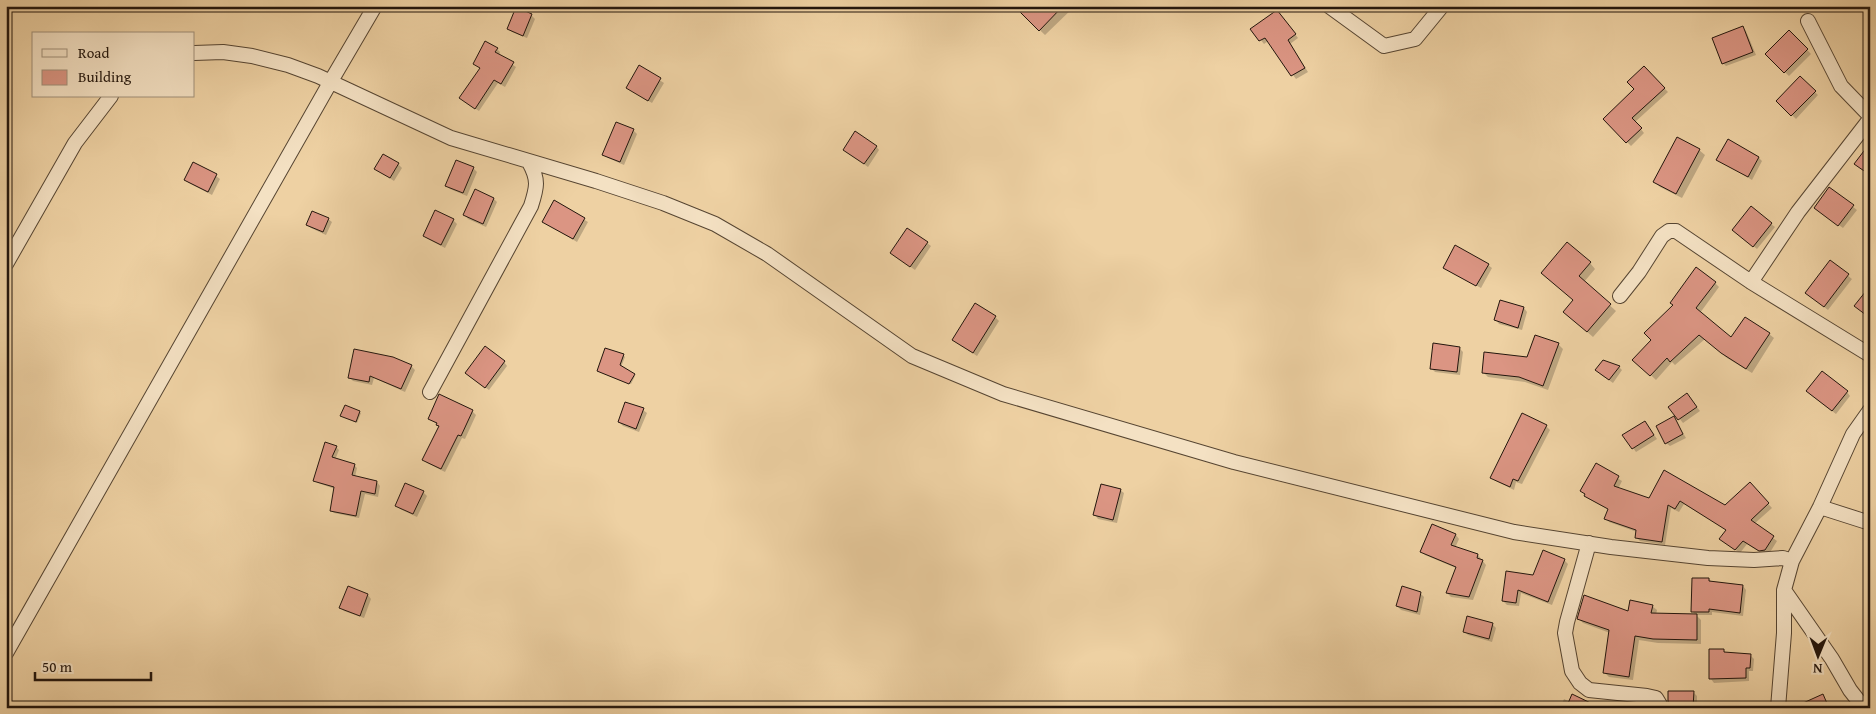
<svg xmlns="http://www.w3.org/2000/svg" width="1876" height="714" font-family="'Gentium Book Plus',serif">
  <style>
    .shadow { fill: #0003 }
    .building { fill: #db9583; stroke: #23160d }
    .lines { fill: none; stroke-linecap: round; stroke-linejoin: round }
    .minor-casing { stroke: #564532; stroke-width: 16 }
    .minor { stroke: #f4e1c3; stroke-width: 14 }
  </style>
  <rect width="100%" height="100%" fill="#eed1a3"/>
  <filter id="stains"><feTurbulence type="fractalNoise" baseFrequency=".004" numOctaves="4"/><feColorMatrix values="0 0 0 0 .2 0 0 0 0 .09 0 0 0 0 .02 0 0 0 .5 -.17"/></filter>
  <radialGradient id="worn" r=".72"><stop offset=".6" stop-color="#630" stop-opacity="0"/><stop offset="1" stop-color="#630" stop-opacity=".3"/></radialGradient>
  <path class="shadow" d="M1027,6H1075L1045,35L1021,12Z
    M531,15L535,19L527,38L512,32L509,29Z
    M1281,15L1298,38L1290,44L1308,72L1296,79L1268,41L1264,44L1252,29Z
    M1742,27L1746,31L1756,55L1726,66L1723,63Z
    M1789,31L1811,54L1789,76L1766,54Z
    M497,49L500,52L499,56L516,67L505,87L498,83L479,111L465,102L481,69L474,63Z
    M639,67L664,83L652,103L627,88Z
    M1644,67L1668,92L1635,122L1644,133L1631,146L1604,119L1636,90Z
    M1800,78L1818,95L1796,119L1778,101Z
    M633,130L637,134L624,165L608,158L604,155Z
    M876,146L879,150L868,167L844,150Z
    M1699,150L1705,155L1682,198L1660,187L1655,182Z
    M1759,158L1762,161L1752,180L1718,159Z
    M193,164L216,176L220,179L212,195L189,183L185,180Z
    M398,164L402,168L394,181L376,169Z
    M473,168L477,172L467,196L450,189L447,186Z
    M1830,189L1857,210L1843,228L1819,211Z
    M475,191L494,199L497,202L486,227L468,219L465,215Z
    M555,202L588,222L577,242L544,222Z
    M328,219L332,222L326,235L311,228L307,225Z
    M453,220L457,224L445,248L428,239L424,236Z
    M1771,224L1775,227L1757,249L1737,233Z
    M927,243L931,246L915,270L895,256Z
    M1831,262L1852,279L1828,310L1810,296Z
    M1590,263L1595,269L1584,282L1616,311L1593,337L1570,317L1575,300L1548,278Z
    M1488,265L1492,268L1481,288L1444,268Z
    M1715,283L1719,287L1700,313L1732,339L1769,334L1774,338L1752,373L1727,358L1705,339L1675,365L1672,362L1656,380L1634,359L1653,340L1674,305Z
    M1524,308L1527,312L1522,330L1499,324L1496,320Z
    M995,317L999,321L977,356L953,340Z
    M1558,344L1563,349L1548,390L1525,382L1488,377L1483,372L1528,358Z
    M1459,348L1463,352L1460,375L1435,372L1431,368Z
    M623,355L625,357L621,367L635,376L631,384L600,372Z
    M504,362L507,366L489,390L470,377Z
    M411,366L415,370L405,392L374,378L372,385L353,381L349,377Z
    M1619,367L1622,370L1613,383L1600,374Z
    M1847,392L1850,396L1836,414L1811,395Z
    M1687,395L1700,411L1683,423L1670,407Z
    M643,410L647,413L639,432L623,426L619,422Z
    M472,411L476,415L465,439L462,438L445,472L427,463L424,459L440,427L429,418Z
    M359,412L361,413L357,423L341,416Z
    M1523,415L1546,426L1550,430L1522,484L1516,482L1514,490L1496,481L1492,478Z
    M1674,418L1686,438L1670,446L1666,443Z
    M1648,426L1657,439L1636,452L1624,435Z
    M336,447L339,450L335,460L354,465L357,468L355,477L377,482L380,486L378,497L365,494L359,518L334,513L331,510L335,489L318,483L315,480Z
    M1596,465L1622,481L1618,489L1649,500L1665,472L1725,507L1750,484L1772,508L1754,524L1777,541L1769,554H1763L1747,544L1740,553L1724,542L1727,530L1684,504L1679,512L1671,508L1665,545L1640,541L1637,538V532L1609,522L1606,518L1609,510L1589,499L1582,491Z
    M1120,490L1124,493L1117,523L1098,519L1095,515Z
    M423,492L427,496L417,517L400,509L396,505Z
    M1433,525L1456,535L1459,539L1455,548L1478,555L1486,565L1473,600L1451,597L1447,593L1456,568L1425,555L1421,551Z
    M1564,560L1568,564L1552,605L1521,593L1519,606L1507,605L1503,601L1534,577Z
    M1709,579L1712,582L1743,586L1746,590L1743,616L1712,612V615H1696L1692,611Z
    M1420,593L1424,597L1420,615L1401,610L1397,606Z
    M368,595L371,599L364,618L344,611L341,608Z
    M1652,606L1657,610L1656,615H1696L1701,620V644L1658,643L1639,640L1633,680L1609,677L1604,672L1610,633L1583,623L1578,618L1629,612Z
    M1492,624L1496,628L1492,642L1468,635L1464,631Z
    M1723,650L1727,654L1750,655L1754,659L1753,671H1749V681L1714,683L1711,679Z
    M1693,692L1697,696V708H1672Z
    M1564,699L1570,702L1591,708H1560Z"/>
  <path class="building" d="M1026,6H1063L1039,31L1020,12Z
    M516,7L532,14L523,36L507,29Z
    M1277,10L1296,34L1288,40L1305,68L1291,76L1265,38L1259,41L1250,29Z
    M1743,26L1753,52L1722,64L1712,38Z
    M1789,30L1808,49L1784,73L1765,54Z
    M485,41L498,48L495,52L514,62L501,84L494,80L475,109L459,98L480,68L473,64Z
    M639,65L661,78L648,101L626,88Z
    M1644,66L1665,88L1632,118L1642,128L1626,143L1603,119L1634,89L1627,82Z
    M1800,76L1816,91L1791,116L1776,101Z
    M616,122L634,129L620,162L602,155Z
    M855,131L877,146L864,164L843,150Z
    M1677,137L1700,149L1676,194L1653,182Z
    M1728,139L1759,157L1748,177L1716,160Z
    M1870,143V175L1854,164Z
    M383,154L399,163L390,178L374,169Z
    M456,160L474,167L463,193L445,186Z
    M193,162L217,174L208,192L184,180Z
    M1829,187L1854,205L1838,226L1814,208Z
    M475,189L494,198L483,224L463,215Z
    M554,200L585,218L573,239L542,222Z
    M1751,206L1772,223L1753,247L1732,230Z
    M435,210L454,219L441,245L423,236Z
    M312,211L329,218L323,232L306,225Z
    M907,228L928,242L910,267L890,253Z
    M1567,242L1591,262L1579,276L1611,304L1587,332L1563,312L1573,300L1541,273Z
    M1455,245L1489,264L1476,286L1443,268Z
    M1830,260L1849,274L1824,307L1805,293Z
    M1696,267L1716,282L1696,308L1731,337L1745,317L1770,333L1746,369L1721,353L1699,335L1670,362L1667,358L1650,376L1632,360L1651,340L1644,333L1673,305L1670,303Z
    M1870,286V318L1854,306Z
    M1500,300L1524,307L1518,328L1494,320Z
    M975,303L996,316L973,353L952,340Z
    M1535,335L1559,343L1543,386L1519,377L1482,373L1484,352L1527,357Z
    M1433,343L1460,347L1457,372L1430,369Z
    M485,346L505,361L485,388L465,373Z
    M605,348L624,354L620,365L635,374L629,384L597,371Z
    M354,349L393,357L412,365L401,389L370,376L369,382L348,378Z
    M1603,360L1620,366L1609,380L1595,370Z
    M1822,371L1848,391L1832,411L1806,391Z
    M1687,393L1697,407L1678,420L1668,407Z
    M439,394L473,410L461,436L458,435L441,469L422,460L439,426L436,425L437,423L428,419Z
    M625,402L644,408L636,429L618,422Z
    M345,405L360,411L356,422L340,416Z
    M1522,413L1547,425L1518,481L1513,479L1510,487L1490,478Z
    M1674,416L1683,434L1665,444L1656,426Z
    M1645,421L1654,435L1632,449L1622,435Z
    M325,442L337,446L332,457L355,464L352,475L377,481L375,494L361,491L356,516L330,511L334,487L313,481Z
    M1596,463L1619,476L1614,486L1649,498L1664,470L1725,505L1750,482L1769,503L1751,520L1774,536L1765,550L1759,551L1743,541L1735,550L1719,539L1726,530L1680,501L1675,509L1668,505L1662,542L1635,538L1636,530L1604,519L1608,509L1584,496L1585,494L1580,491Z
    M405,483L424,491L413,514L395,506Z
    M1101,484L1121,489L1113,520L1093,515Z
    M1432,524L1456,534L1451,545L1478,554L1477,558L1483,560L1469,597L1446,593L1456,567L1420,552Z
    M1543,550L1565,559L1548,602L1518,590L1516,603L1502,601L1506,571L1533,575Z
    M1692,578H1709V581L1743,585L1740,613L1709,609V612H1691Z
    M348,586L368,594L360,616L339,608Z
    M1402,586L1421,592L1417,612L1396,606Z
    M1584,595L1628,611L1630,600L1653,605L1651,613L1697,614V640L1653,639L1635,636L1629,677L1603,673L1609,630L1577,619Z
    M1467,616L1493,623L1489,639L1463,632Z
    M1709,649H1724V652L1751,654L1750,668H1746V678L1709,679Z
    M1668,691H1694L1693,708H1671L1668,701Z
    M1572,694L1601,708H1566Z
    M1823,694L1829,708H1792Z"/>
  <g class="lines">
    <defs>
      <path id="minor" d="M1329,6L1384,46L1415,39L1442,6
        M1808,21L1841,86L1870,116
        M194,53L223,52L252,56L288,65L318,76L451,138L596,181L663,203L715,224L767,254L912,356L1003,394L1234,462L1514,532L1611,547L1708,558L1754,560L1783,558L1792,561
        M6,264L75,143L111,96
        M1751,282L1798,212L1870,119
        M1620,296L1639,272L1662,236L1669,231H1676L1751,282L1870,355
        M430,392L531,206C537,187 539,180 529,162
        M1820,507L1870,523
        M1589,543L1567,622L1565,633L1572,671L1580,683L1589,690L1647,696L1656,698L1662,708
        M1784,590L1832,659L1850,690L1864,708
        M6,653L331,81L375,6
        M1778,708L1784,633V590L1792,561L1820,507L1853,434L1870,410"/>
    </defs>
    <use href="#minor" class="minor-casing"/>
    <use href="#minor" class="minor"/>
  </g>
  <rect width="1876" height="714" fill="none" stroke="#eed1a3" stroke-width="25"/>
  <rect x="8" y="8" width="1861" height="699" fill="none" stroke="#23160d" stroke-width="2.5"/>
  <rect x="12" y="12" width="1851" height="689" fill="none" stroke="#23160d"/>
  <rect x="32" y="32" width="162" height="65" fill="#f4e1c3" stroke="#a0907a"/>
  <rect x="42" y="49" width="25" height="8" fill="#f4e1c3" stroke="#a0907a"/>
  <text x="78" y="58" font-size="15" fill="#23160d">Road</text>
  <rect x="42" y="70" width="25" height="15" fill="#db9583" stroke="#a0907a"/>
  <text x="78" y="82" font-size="15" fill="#23160d">Building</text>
  <g transform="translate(1818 656) rotate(181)" stroke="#f4e1c3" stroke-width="4" paint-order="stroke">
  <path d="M0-4L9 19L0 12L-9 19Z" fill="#23160d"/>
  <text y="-8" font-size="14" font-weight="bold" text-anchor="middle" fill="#23160d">N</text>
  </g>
  <path d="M35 672v8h116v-8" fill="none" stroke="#23160d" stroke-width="2.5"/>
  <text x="42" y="672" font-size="15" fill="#23160d" stroke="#f4e1c3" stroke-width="4" paint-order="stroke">50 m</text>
  <rect width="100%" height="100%" filter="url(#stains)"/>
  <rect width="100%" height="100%" fill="url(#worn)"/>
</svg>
